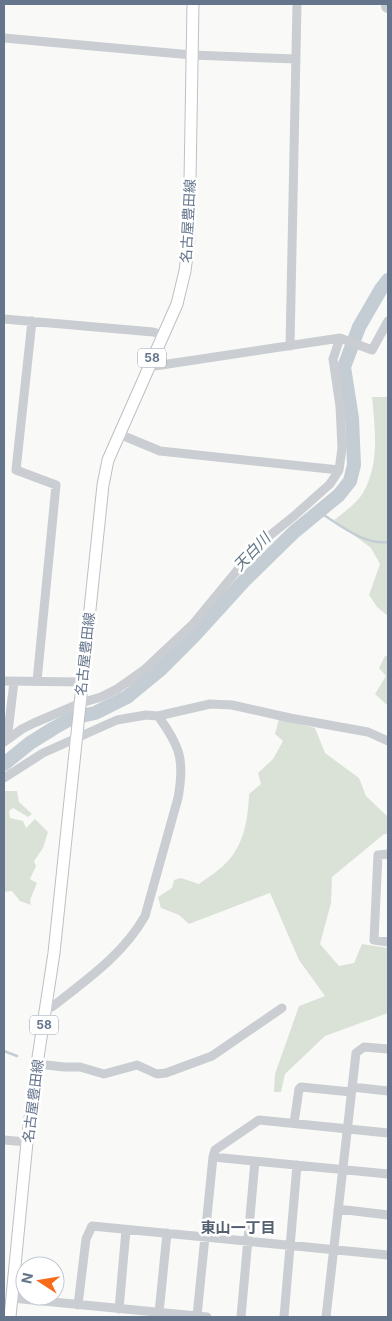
<svg xmlns="http://www.w3.org/2000/svg" width="392" height="1321" font-family="Inter,'Noto Sans JP',sans-serif">
  <style>
    .green { fill: #dae2d8 }
    .lines { fill: none; stroke-linecap: round; stroke-linejoin: round }
    .stream { stroke: #c3cdd3; stroke-width: 2.5 }
    .river { stroke: #c3cdd3; stroke-width: 14 }
    .major-casing { stroke: #bcc0c5; stroke-width: 13 }
    .minor { stroke: #cacdd2; stroke-width: 9 }
    .major { stroke: #fff; stroke-width: 11 }
    .labels { text-anchor: middle; stroke-width: 5; stroke-linejoin: round; paint-order: stroke }
    .shield { fill: #fff; stroke: #939eae; stroke-width: 1 }
    .shield-label { font-size: 12px; font-weight: bold; fill: #65758c }
    .street-label { font-size: 14px; fill: #65758c; stroke: #fff }
    .water-label { font-size: 15px; font-style: italic; fill: #627786; stroke: #fff }
    .neighbourhood-label { font-size: 15px; font-weight: bold; fill: #546070; stroke: #fff }
  </style>
  <rect width="100%" height="100%" fill="#f9faf7"/>
  <path class="green" d="M372,397H388V616L377,607L369,595L380,564L371,548L334,520C344,512 356,504 363,493C380,463 375,429 372,397Z
    M385,656H388V706L375,694L386,676L379,668Z
    M279,719L315,728L325,753L359,778L366,796L388,817V834H384L332,877L331,903L320,944L339,966L354,963L362,944L388,948V1013L325,1036L285,1074L281,1092H274L275,1074L299,1006L325,996L299,960L270,893L189,924L179,915L161,908L158,897L172,888L174,880L181,878L199,884C207,878 217,872 224,865C244,847 248,819 249,794L261,784L258,773L273,759L283,741L275,734Z
    M4,791H17L19,802L32,814L28,817L13,808L9,811L10,818L23,821L26,828L35,819L48,832L43,848L34,861L36,866L30,879L37,883L30,900L31,905L20,901L12,891L4,892Z"/>
  <g class="lines">
    <path class="stream" d="M319,512C339,524 363,545 388,542
      M4,1051L17,1056"/>
    <path class="river" d="M388,4V6
      M4,764L30,743L54,728L72,718L95,713L127,697L161,669L193,637L244,581L294,532L339,495L350,481L354,465L352,418L344,367L359,327L381,289L388,280"/>
    <defs>
      <path id="major" d="M10,1317L27,1142L37,1064L54,953L103,485L108,460L177,304L185,271L189,239L193,4"/>
    </defs>
    <use href="#major" class="major-casing"/>
    <path class="minor" d="M4,38L192,55L296,59
      M4,319L153,332L163,335
      M32,321L16,470L56,485L37,681
      M290,346L297,4
      M148,367L340,338L372,350L388,321
      M119,434L160,451L339,470
      M4,681L82,682
      M7,740L14,682
      M4,742L22,729L34,723L81,703L101,697L117,689L144,670L193,624L258,545L294,516L330,484L339,470L342,448L340,406L333,359L340,338
      M4,778L43,753L117,720L146,715L158,716L210,704L232,705L290,718L368,732L388,741
      M388,854L378,855L374,940L388,942
      M46,1008L52,1007C86,980 123,955 145,916L178,798C185,760 180,746 158,716
      M37,1064L64,1067H80L104,1074L137,1065L157,1074L166,1073L212,1056L282,1008
      M352,1087L388,1091
      M294,1123L299,1089L301,1087L351,1092
      M4,1140L27,1142
      M213,1157L388,1174
      M338,1209L388,1215
      M12,1298L207,1317
      M78,1305L86,1239L92,1226L388,1255
      M119,1309L126,1230
      M159,1313L167,1233
      M197,1316L213,1157L215,1150L259,1120L388,1133
      M241,1317L255,1161
      M284,1317L297,1165
      M326,1317L356,1053L364,1047L388,1049"/>
    <use href="#major" class="major"/>
  </g>
  <g class="labels">
    <g class="shield">
      <rect x="138" y="348.5" width="28" height="19" rx="4"/>
      <rect x="30" y="1015.5" width="28" height="19" rx="4"/>
    </g>
    <g class="shield-label">
      <text x="152" y="362">58</text>
      <text x="44" y="1029">58</text>
    </g>
    <g class="street-label">
      <text transform="translate(188 221) rotate(-87)" y="5">名古屋豊田線</text>
      <text transform="translate(85 654) rotate(-84)" y="5">名古屋豊田線</text>
      <text transform="translate(33 1101) rotate(-83)" y="5">名古屋豊田線</text>
    </g>
    <g class="water-label">
      <text transform="translate(252 552) rotate(-46)" y="5">天白川</text>
    </g>
    <g class="neighbourhood-label">
      <text x="238" y="1233">東山一丁目</text>
    </g>
  </g>
  <rect width="392" height="1321" fill="none" stroke="#65758c" stroke-width="10"/>
  <g transform="translate(40 1281) rotate(282)"><circle r="24" fill="#ffffff" stroke="#c1c8d1"/>
  <path d="M0-4L9 19L0 12L-9 19Z" fill="#f66c1b"/>
  <text y="-8" font-size="14" font-weight="bold" text-anchor="middle" fill="#65758c">N</text>
  </g>
</svg>
